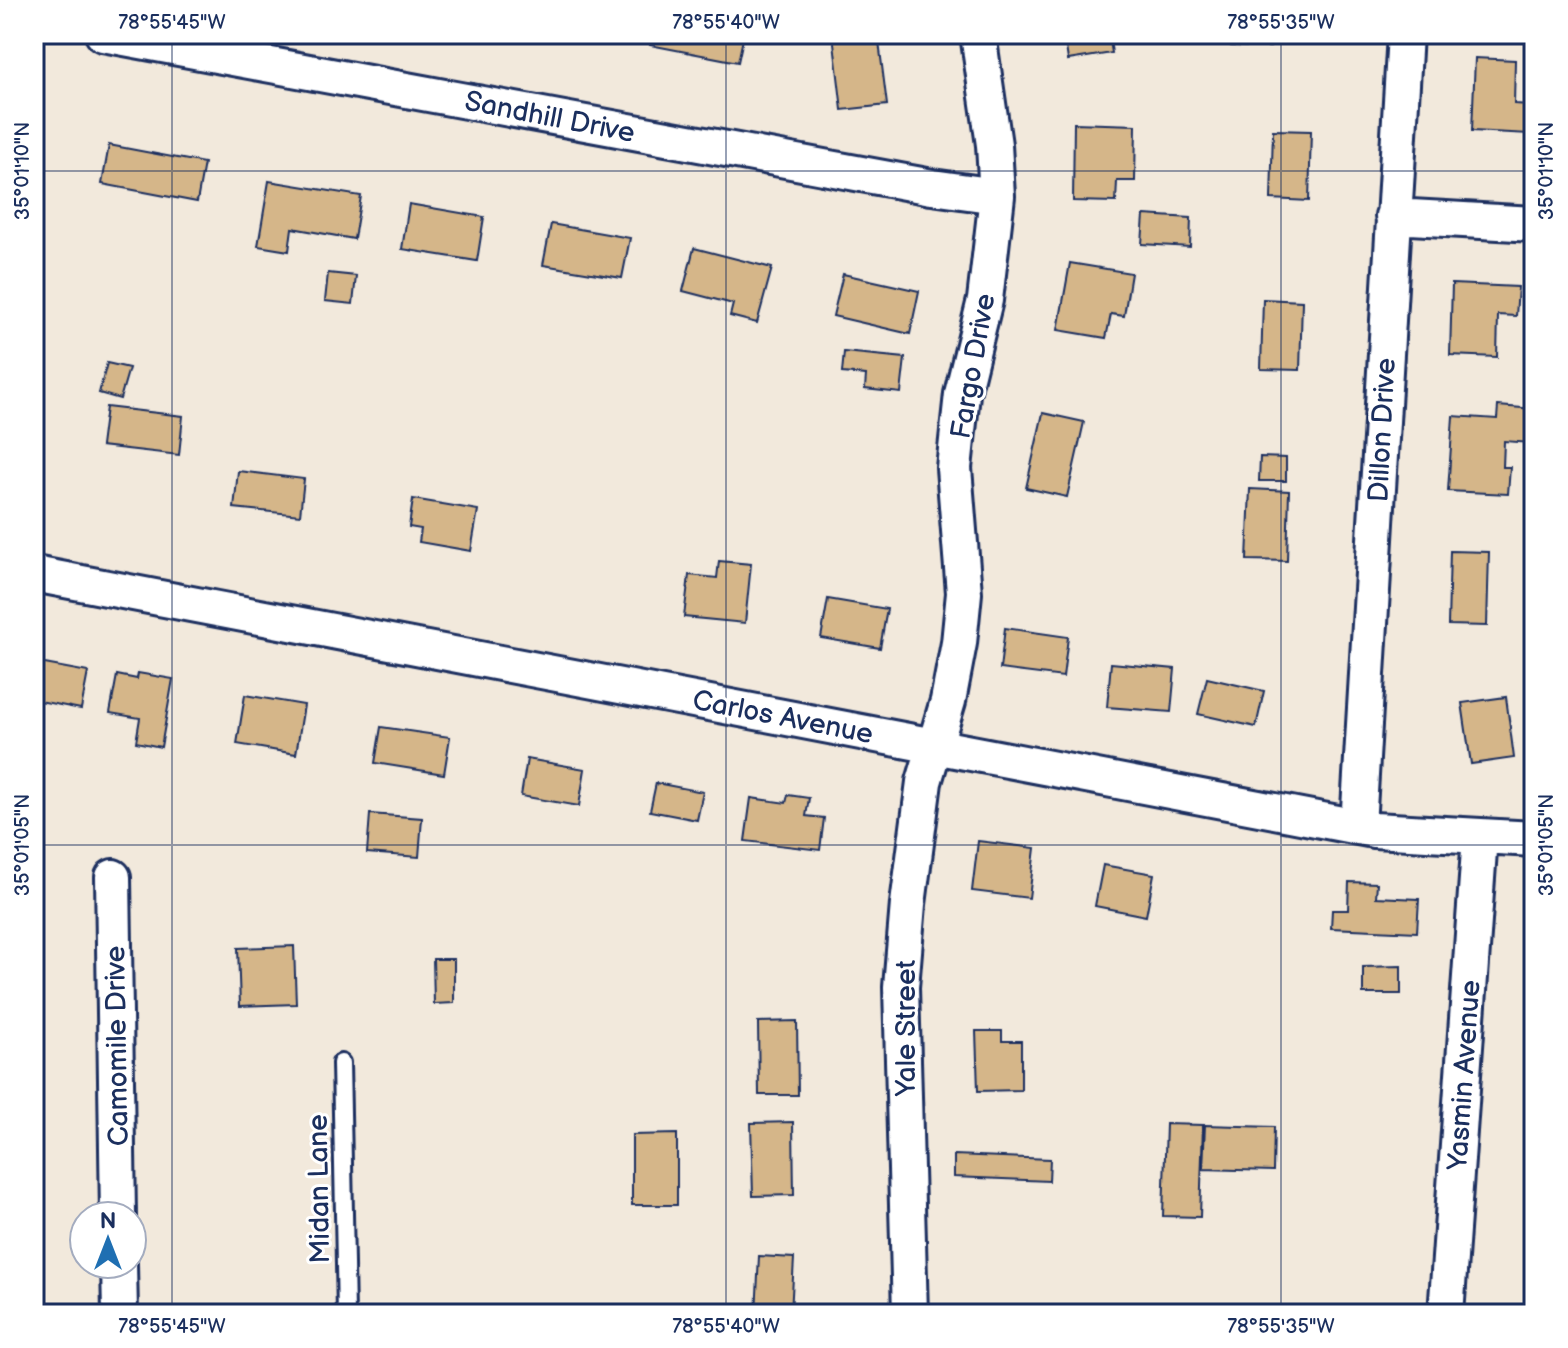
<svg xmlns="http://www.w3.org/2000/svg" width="1568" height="1348" font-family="'Balsamiq Sans',sans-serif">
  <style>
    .building { fill: #d5b689; stroke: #1b2f5e; stroke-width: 2 }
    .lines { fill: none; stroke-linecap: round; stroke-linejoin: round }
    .service-casing { stroke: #1b2f5e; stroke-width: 22 }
    .minor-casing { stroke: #1b2f5e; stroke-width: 40 }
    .service { stroke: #fff; stroke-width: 16 }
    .minor { stroke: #fff; stroke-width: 34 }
    .ticks { fill: none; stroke: #1b2f5e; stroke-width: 2; stroke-opacity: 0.45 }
    .labels { text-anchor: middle; stroke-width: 6; stroke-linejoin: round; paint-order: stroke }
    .street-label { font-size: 28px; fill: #1b2f5e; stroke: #fff }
    .neatline { fill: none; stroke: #1b2f5e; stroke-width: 3 }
    .ticks-label { font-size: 20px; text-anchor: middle; fill: #1b2f5e }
  </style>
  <rect width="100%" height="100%" fill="#f2e9dc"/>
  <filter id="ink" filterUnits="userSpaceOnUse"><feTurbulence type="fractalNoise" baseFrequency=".0125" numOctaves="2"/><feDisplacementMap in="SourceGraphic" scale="16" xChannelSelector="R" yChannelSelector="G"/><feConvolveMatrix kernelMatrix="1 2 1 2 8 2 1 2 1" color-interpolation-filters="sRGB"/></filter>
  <g filter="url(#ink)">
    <path class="building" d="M652,34H744L738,62L650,45Z
      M833,34H878L887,105L842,110Z
      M1064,34H1109L1112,53L1068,60Z
      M1232,34H1270V47L1231,46Z
      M1475,58L1515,60L1514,104L1531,105L1530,134L1472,131Z
      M1074,123L1136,125L1135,181H1117L1116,202L1073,201Z
      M1273,130L1311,131L1309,201L1271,199Z
      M109,145L204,163L197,202L102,184Z
      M269,181L361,196L354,239L292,228L289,251L258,246Z
      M409,204L484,217L477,261L402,249Z
      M1144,215L1191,218L1190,247L1142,244Z
      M551,224L630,238L622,278L543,265Z
      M694,248L772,268L757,323L730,316L733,304L683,291Z
      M1070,263L1131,273L1124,316L1111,314L1106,338L1058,330Z
      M328,273L356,276L353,304L325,301Z
      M843,274L919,291L910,334L833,316Z
      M1452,284L1518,287L1516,316L1498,315L1497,357L1450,355Z
      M1263,299L1302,301L1300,370L1261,369Z
      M844,352L905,358L901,393L865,389L866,375L842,373Z
      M107,363L129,368L120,399L99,393Z
      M1498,406L1534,409L1532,443L1504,441L1503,467H1510L1508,494L1448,491L1453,416L1497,419Z
      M106,407L183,416L179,455L101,446Z
      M1043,413L1084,422L1067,497L1026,488Z
      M1260,457L1286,458V481H1259Z
      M238,471L304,479L300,515L234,508Z
      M1250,489L1289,491L1287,561L1247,560Z
      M413,499L478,510L471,551L419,542L421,529L409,527Z
      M1450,551L1489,552L1487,626L1448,625Z
      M719,561L751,564L745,623L684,617L689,575L717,578Z
      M828,599L887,609L880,648L821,638Z
      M1005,628L1068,637L1063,677L1000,669Z
      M34,662L88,672L81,709L34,700Z
      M1111,663L1175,669L1171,712L1107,707Z
      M138,673L173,679L161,747L136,742L140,718L110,713L117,675L137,679Z
      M1207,678L1264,691L1256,727L1198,714Z
      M245,695L304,705L296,754L237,744Z
      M1506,697L1514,758L1471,764L1462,703Z
      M381,727L450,737L444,774L375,763Z
      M527,759L585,769L579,806L521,796Z
      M656,783L703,792L697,820L650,811Z
      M788,795L809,798L806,816L824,818L820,850L745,841L751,798L786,803Z
      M370,814L422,818L419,857L367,853Z
      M978,841L1035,848L1029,898L972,891Z
      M1103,865L1154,874L1146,916L1095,906Z
      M1349,882L1377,883L1376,897L1419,899L1417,932L1331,928L1332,910H1348Z
      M294,946L296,1004L240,1006L238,948Z
      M433,959H454V1003L434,1004Z
      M1401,966V994H1363V967Z
      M797,1021L798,1095H759L758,1022Z
      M976,1031H1002V1041H1021V1090L978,1091Z
      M793,1122L794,1195L753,1196L751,1123Z
      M1166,1124L1203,1125L1200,1217L1163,1216Z
      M1205,1125L1274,1127L1273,1171L1203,1169Z
      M677,1134V1205H632V1135Z
      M954,1155L1050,1159L1049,1181L954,1177Z
      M759,1256L794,1258L791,1314H756Z"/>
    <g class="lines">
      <defs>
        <path id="service" d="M341,1063L346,1314"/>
        <path id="minor" d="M103,34L932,187L997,196
          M1393,216L1534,224
          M34,574L1374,830L1534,839
          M1358,826L1405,34
          M113,877L118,1216
          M119,1264L120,1314
          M910,1314L901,987L908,904L924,782L948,701L959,643L964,593L954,468L962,394L985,300L997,196L994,145L978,34
          M1446,1314L1480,836"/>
      </defs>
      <use href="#service" class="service-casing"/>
      <use href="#minor" class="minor-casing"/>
      <use href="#service" class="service"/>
      <use href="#minor" class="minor"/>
    </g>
  </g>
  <path class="ticks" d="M172,34V1314M726,34V1314M1281,34V1314M34,171H1534M34,845H1534"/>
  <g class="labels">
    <g class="street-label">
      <text transform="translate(550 116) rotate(11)" y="10">Sandhill Drive</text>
      <text transform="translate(972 366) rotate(-80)" y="10">Fargo Drive</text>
      <text transform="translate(1381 430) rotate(-87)" y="10">Dillon Drive</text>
      <text transform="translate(783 716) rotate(11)" y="10">Carlos Avenue</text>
      <text transform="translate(905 1028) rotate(-90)" y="10">Yale Street</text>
      <text transform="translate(116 1046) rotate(-91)" y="10">Camomile Drive</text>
      <text transform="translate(1463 1075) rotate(-86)" y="10">Yasmin Avenue</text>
      <text transform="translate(318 1189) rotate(-91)" y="10">Midan Lane</text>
    </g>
  </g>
  <rect width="1568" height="1348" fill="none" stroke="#fff" stroke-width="88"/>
  <g transform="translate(108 1240)"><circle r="38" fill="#ffffff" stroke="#a4acbf" stroke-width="2"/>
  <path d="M0-6L14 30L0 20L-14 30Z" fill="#1f6fb2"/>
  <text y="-12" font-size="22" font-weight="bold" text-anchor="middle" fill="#1b2f5e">N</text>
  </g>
  <rect x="44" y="44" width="1480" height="1260" class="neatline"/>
  <g class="ticks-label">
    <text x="172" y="29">78°55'45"W</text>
    <text x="726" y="29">78°55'40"W</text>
    <text x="1281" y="29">78°55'35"W</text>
    <text transform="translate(22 171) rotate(-90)" y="7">35°01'10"N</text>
    <text transform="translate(1546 171) rotate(-90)" y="7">35°01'10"N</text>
    <text transform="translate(22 845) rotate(-90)" y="7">35°01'05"N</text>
    <text transform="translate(1546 845) rotate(-90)" y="7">35°01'05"N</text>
    <text x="172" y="1333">78°55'45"W</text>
    <text x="726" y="1333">78°55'40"W</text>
    <text x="1281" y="1333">78°55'35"W</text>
  </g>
</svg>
